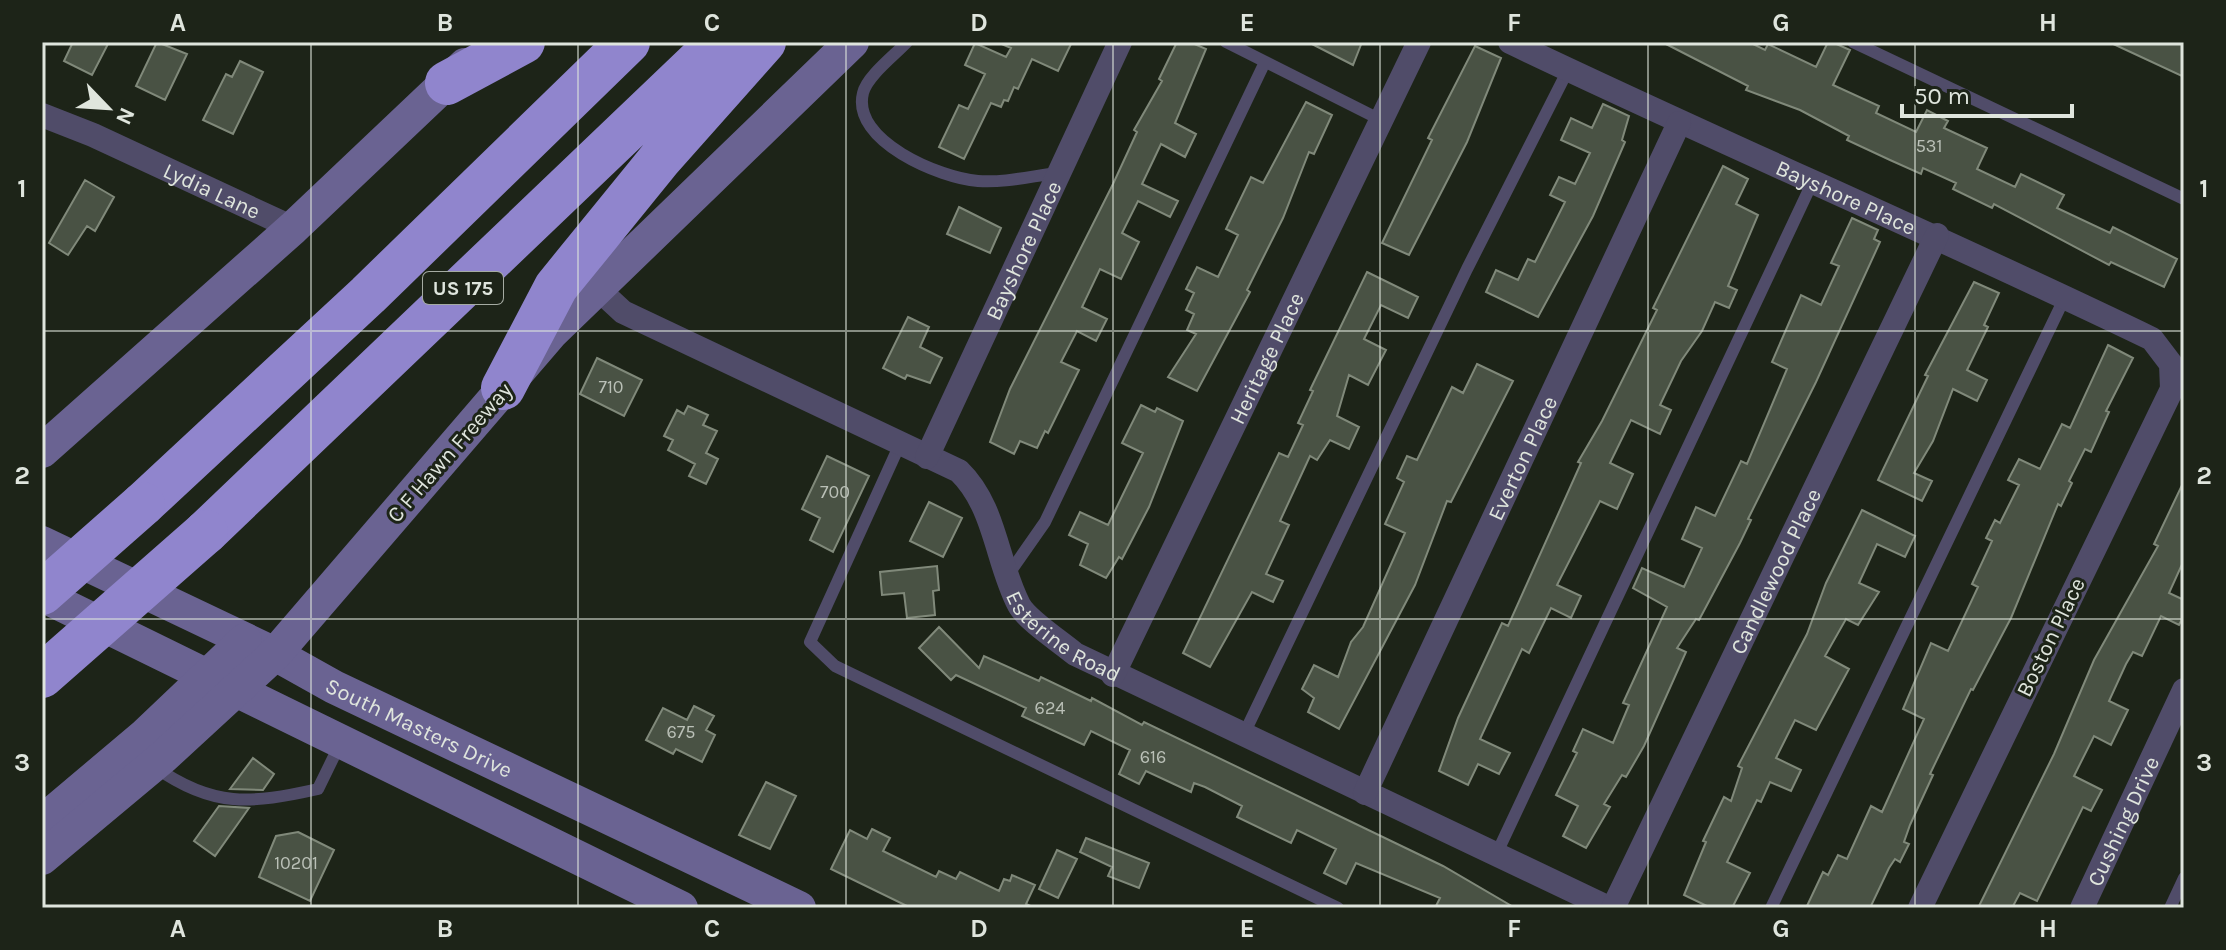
<svg xmlns="http://www.w3.org/2000/svg" width="2226" height="950" font-family="Karla,sans-serif">
  <style>
    .building { fill: #495244; stroke: #80897a; stroke-width: 2 }
    .lines { fill: none; stroke-linecap: round; stroke-linejoin: round }
    .lane { stroke: #504c69; stroke-width: 12 }
    .street { stroke: #504c69; stroke-width: 24 }
    .secondary { stroke: #6a6392; stroke-width: 34 }
    .highway { stroke: #9085cd; stroke-width: 44 }
    .highway-bridge { stroke: #9085cd; stroke-width: 44 }
    .grid { fill: none; stroke: #dfe5dd; stroke-width: 2; stroke-opacity: 0.55 }
    .labels { text-anchor: middle; stroke-width: 6; stroke-linejoin: round; paint-order: stroke }
    .number-label { font-size: 18px; fill: #bac0b7 }
    .shield { fill: #1d2418; stroke: #a5aba2; stroke-width: 2 }
    .shield-label { font-size: 20px; font-weight: bold; fill: #dfe5dd }
    .street-label { font-size: 22px; fill: #dfe5dd; stroke: #1d2418 }
    .neatline { fill: none; stroke: #dfe5dd; stroke-width: 3 }
    .grid-label { font-size: 26px; text-anchor: middle; font-weight: bold; fill: #dfe5dd }
  </style>
  <rect width="100%" height="100%" fill="#1d2418"/>
  <path class="building" d="M73,42H109L92,75L64,61Z
    M157,42L187,54L165,100L136,86Z
    M997,42H1072L1058,71L1032,59L1018,89L1014,87L1008,101L1004,100L1001,107L991,103L964,159L939,147L959,105L968,109L985,74L965,65L975,43L1006,57L1011,48Z
    M1177,42H1190L1206,49L1175,123L1196,134L1185,157L1161,144L1142,184L1178,201L1170,217L1138,201L1122,233L1139,242L1121,279L1100,269L1082,307L1107,319L1096,341L1077,331L1061,362L1079,370L1048,433L1045,431L1037,448L1020,441L1014,454L990,442L1010,389L1113,184L1137,132L1134,130L1162,81L1159,79Z
    M1308,42H1362L1353,65Z
    M1662,42H1749L1765,50L1768,44L1816,67L1828,42H1832L1850,50L1833,85L1879,106L1876,113L1916,132L1927,110L1948,121L1944,128L1987,148L1977,169L2015,187L2021,174L2064,195L2057,208L2110,233L2113,227L2177,259L2164,287L2111,262L2109,265L1994,204L1992,208L1953,189L1956,183L1923,168L1921,174L1890,160L1847,140L1849,136L1800,110L1746,90L1748,86Z
    M2109,42H2184V77Z
    M1475,46L1501,58L1467,142L1409,255L1382,243L1432,140L1428,138Z
    M240,61L263,72L233,134L203,120L226,74L232,77Z
    M1306,102L1332,115L1314,154L1309,152L1283,218L1247,290L1250,292L1197,391L1168,377L1196,334L1187,330L1194,314L1186,310L1194,293L1186,289L1197,267L1218,277L1238,235L1226,229L1251,177L1263,183Z
    M1603,104L1629,116L1622,140L1625,142L1593,216L1538,317L1486,292L1496,270L1518,280L1528,259L1535,262L1565,202L1550,195L1559,177L1575,184L1590,153L1561,140L1571,118L1592,128Z
    M1723,166L1748,179L1736,204L1758,215L1728,286L1737,290L1729,308L1715,302L1702,331L1681,361L1660,405L1671,410L1660,434L1631,420L1610,463L1633,474L1617,509L1600,501L1557,585L1581,596L1571,618L1551,608L1529,653L1522,649L1480,739L1510,753L1499,774L1478,764L1468,785L1439,771L1458,718L1502,623L1508,626L1581,463L1578,462L1602,421L1657,310L1653,308Z
    M85,180L114,197L95,231L87,226L68,255L49,243Z
    M959,207L1001,228L990,253L947,234Z
    M1852,218L1878,230L1874,239L1880,242L1816,382L1748,519L1751,520L1740,543L1699,620L1696,619L1677,648L1686,652L1644,746L1626,777L1622,775L1604,804L1610,807L1586,848L1563,836L1578,806L1556,795L1577,753L1573,751L1583,729L1613,743L1629,705L1623,703L1667,607L1633,588L1642,568L1684,587L1702,548L1682,539L1696,507L1715,516L1741,461L1747,464L1787,369L1772,362L1801,295L1821,305L1839,266L1831,263Z
    M1367,272L1418,297L1408,318L1381,305L1364,339L1386,350L1368,385L1349,375L1337,416L1359,427L1349,449L1330,440L1317,460L1310,456L1280,521L1289,525L1266,574L1283,581L1273,602L1252,592L1210,667L1183,653L1279,453L1288,457L1303,425L1298,423L1313,391L1310,390Z
    M1974,282L1999,293L1984,325L1988,327L1967,370L1987,380L1977,401L1953,389L1933,441L1914,473L1932,481L1922,501L1878,480L1928,376L1925,375Z
    M908,317L929,327L920,347L942,358L930,383L907,375L905,379L883,368Z
    M2108,345L2133,358L2106,411L2109,412L2091,452L2085,449L2069,481L2072,483L2061,506L2058,504L2011,618L1973,690L1971,689L1930,774L1933,775L1910,825L1904,842L1909,844L1900,862L1895,859L1889,868L1870,908H1806L1823,872L1828,875L1838,855L1847,859L1871,806L1882,812L1924,719L1903,709L1931,643L1948,651L1978,587L1972,584L1992,541L1986,538L1995,520L2000,523L2019,485L2008,480L2019,459L2040,469L2062,424L2070,428Z
    M597,358L642,380L624,416L580,394Z
    M1477,364L1513,381L1451,502L1447,501L1415,585L1339,729L1308,712L1314,698L1302,689L1314,665L1338,677L1351,642L1363,627L1405,533L1385,524L1404,482L1397,478L1407,456L1417,460L1452,387L1463,393Z
    M1141,405L1155,412L1157,408L1183,421L1149,507L1122,559L1119,557L1106,578L1080,565L1088,544L1069,535L1080,512L1108,525L1143,453L1122,443Z
    M688,406L708,415L703,425L717,431L706,453L718,459L706,484L689,476L695,464L668,450L673,440L664,436L677,410L684,414Z
    M827,456L869,476L833,552L810,540L820,518L802,509Z
    M2184,481V560L2169,593L2184,600V615L2179,625L2161,616L2142,656L2133,652L2126,664L2109,701L2128,710L2111,745L2094,736L2074,776L2102,790L2091,811L2083,807L2037,901L2020,893L2012,908H1978L2054,754L2094,660L2158,546L2154,544Z
    M929,502L962,518L943,557L910,541Z
    M1862,510L1915,536L1905,557L1877,544L1859,583L1879,592L1858,625L1846,619L1825,656L1849,669L1816,730L1795,720L1776,758L1801,770L1791,791L1770,782L1761,802L1757,800L1727,862L1750,873L1732,908H1711L1684,895L1706,842L1703,841L1724,797L1731,801L1742,768L1738,766L1807,634L1826,583Z
    M937,566L939,590L933,591L935,615L907,618L904,593L882,595L880,572Z
    M939,627L979,668L984,656L1039,681L1041,677L1091,701L1092,698L1142,725L1144,722L1443,866L1515,908H1435L1440,898L1356,863L1346,884L1324,873L1336,849L1297,830L1291,843L1237,817L1242,806L1205,787L1194,783L1191,792L1146,771L1139,784L1119,774L1130,750L1091,731L1084,745L1022,716L1026,708L956,675L951,680L919,648Z
    M694,706L714,716L706,730L715,735L702,762L676,749L673,754L646,740L663,708L687,720Z
    M253,758L274,774L263,790L230,789Z
    M766,782L796,796L770,849L739,835Z
    M219,806L249,808L215,856L194,841Z
    M872,829L890,838L883,851L936,877L939,871L956,879L960,872L999,891L1004,879L1010,881L1012,875L1035,885L1026,904L1035,908H911L831,869L850,830L867,839Z
    M298,832L334,850L310,901L259,877L276,836Z
    M1086,838L1149,863L1139,888L1108,876L1112,867L1080,852Z
    M1057,850L1077,859L1058,898L1039,889Z"/>
  <g class="lines">
    <path class="lane" d="M907,42C895,55 867,76 863,93C851,141 940,178 978,181C1005,183 1032,176 1058,173
      M1226,42L1381,120
      M1853,42L2184,199
      M900,444L810,642L835,666L1338,908
      M1008,575L1045,522L1265,62
      M1243,736L1467,269L1568,70
      M155,767C213,808 251,804 318,789L340,744
      M1496,855L1813,181
      M1771,908L2065,297
      M2170,908L2184,878"/>
    <g class="street">
      <path id="s1" d="M1510,42C1723,144 1939,236 2152,339L2171,364L2172,389L1920,908"/>
      <path id="s2" d="M42,115L93,135L293,228"/>
      <path id="s3" d="M597,288L623,312L959,471C996,507 996,561 1019,605C1027,620 1061,642 1075,654L1609,908"/>
      <path id="s4" d="M927,457L1120,42"/>
      <path id="s5" d="M1113,675L1419,42"/>
      <path id="s6" d="M1365,793L1679,123"/>
      <path id="s7" d="M1613,908L1937,235"/>
      <path id="s8" d="M2082,908L2184,690"/>
    </g>
    <g class="secondary">
      <path d="M42,451L293,228L465,65"/>
      <path id="s9" d="M42,543L275,654L334,687L799,908"/>
      <path d="M42,595L681,908"/>
      <path d="M42,822L144,736L245,640"/>
      <path d="M42,858L163,757L275,654L552,332L852,42"/>
    </g>
    <path class="highway" d="M447,83L523,42
      M503,388L556,287L660,159L764,42
      M143,504L368,295L628,42
      M206,532L719,42"/>
    <path class="highway-bridge" d="M42,593L143,504
      M42,676L206,532"/>
  </g>
  <path class="grid" d="M311,42V908M578,42V908M846,42V908M1113,42V908M1380,42V908M1648,42V908M1915,42V908M42,331H2184M42,619H2184"/>
  <g class="labels">
    <g class="number-label">
      <text x="1929" y="152">531</text>
      <text x="611" y="393">710</text>
      <text x="835" y="498">700</text>
      <text x="1050" y="714">624</text>
      <text x="681" y="738">675</text>
      <text x="1153" y="763">616</text>
      <text x="296" y="869">10201</text>
    </g>
    <rect class="shield" x="423" y="272" width="80" height="32" rx="6"/>
    <g class="shield-label">
      <text x="463" y="295">US 175</text>
    </g>
    <g class="street-label">
      <text dy="8" stroke="none"><textPath href="#s2" startOffset="186">Lydia Lane</textPath></text>
      <text dy="8" stroke="none"><textPath href="#s1" startOffset="370">Bayshore Place</textPath></text>
      <text dy="8" stroke="none"><textPath href="#s4" startOffset="228">Bayshore Place</textPath></text>
      <text dy="8" stroke="none"><textPath href="#s5" startOffset="352">Heritage Place</textPath></text>
      <text transform="translate(449 452) rotate(-49)" y="8">C F Hawn Freeway</text>
      <text dy="8" stroke="none"><textPath href="#s6" startOffset="370">Everton Place</textPath></text>
      <text dy="8" stroke="none"><textPath href="#s7" startOffset="374">Candlewood Place</textPath></text>
      <text dy="8" stroke="none"><textPath href="#s3" startOffset="610">Esterine Road</textPath></text>
      <text transform="translate(2050 637) rotate(-64)" y="8">Boston Place</text>
      <text dy="8" stroke="none"><textPath href="#s9" startOffset="420">South Masters Drive</textPath></text>
      <text dy="8" stroke="none"><textPath href="#s8" startOffset="96">Cushing Drive</textPath></text>
    </g>
  </g>
  <rect width="2226" height="950" fill="none" stroke="#1d2418" stroke-width="88"/>
  <g transform="translate(108 108) rotate(115)" stroke="#1d2418" stroke-width="6" paint-order="stroke">
  <path d="M0-6L14 30L0 20L-14 30Z" fill="#dfe5dd"/>
  <text y="-12" font-size="22" font-weight="bold" text-anchor="middle" fill="#dfe5dd">N</text>
  </g>
  <path d="M1902 104v12h170v-12" fill="none" stroke="#dfe5dd" stroke-width="4"/>
  <text x="1914" y="104" font-size="24" fill="#dfe5dd" stroke="#1d2418" stroke-width="6" paint-order="stroke">50 m</text>
  <rect x="44" y="44" width="2138" height="862" class="neatline"/>
  <g class="grid-label">
    <text x="178" y="31">A</text>
    <text x="445" y="31">B</text>
    <text x="712" y="31">C</text>
    <text x="979" y="31">D</text>
    <text x="1247" y="31">E</text>
    <text x="1514" y="31">F</text>
    <text x="1781" y="31">G</text>
    <text x="2048" y="31">H</text>
    <text x="22" y="197">1</text>
    <text x="2204" y="197">1</text>
    <text x="22" y="484">2</text>
    <text x="2204" y="484">2</text>
    <text x="22" y="771">3</text>
    <text x="2204" y="771">3</text>
    <text x="178" y="937">A</text>
    <text x="445" y="937">B</text>
    <text x="712" y="937">C</text>
    <text x="979" y="937">D</text>
    <text x="1247" y="937">E</text>
    <text x="1514" y="937">F</text>
    <text x="1781" y="937">G</text>
    <text x="2048" y="937">H</text>
  </g>
</svg>
